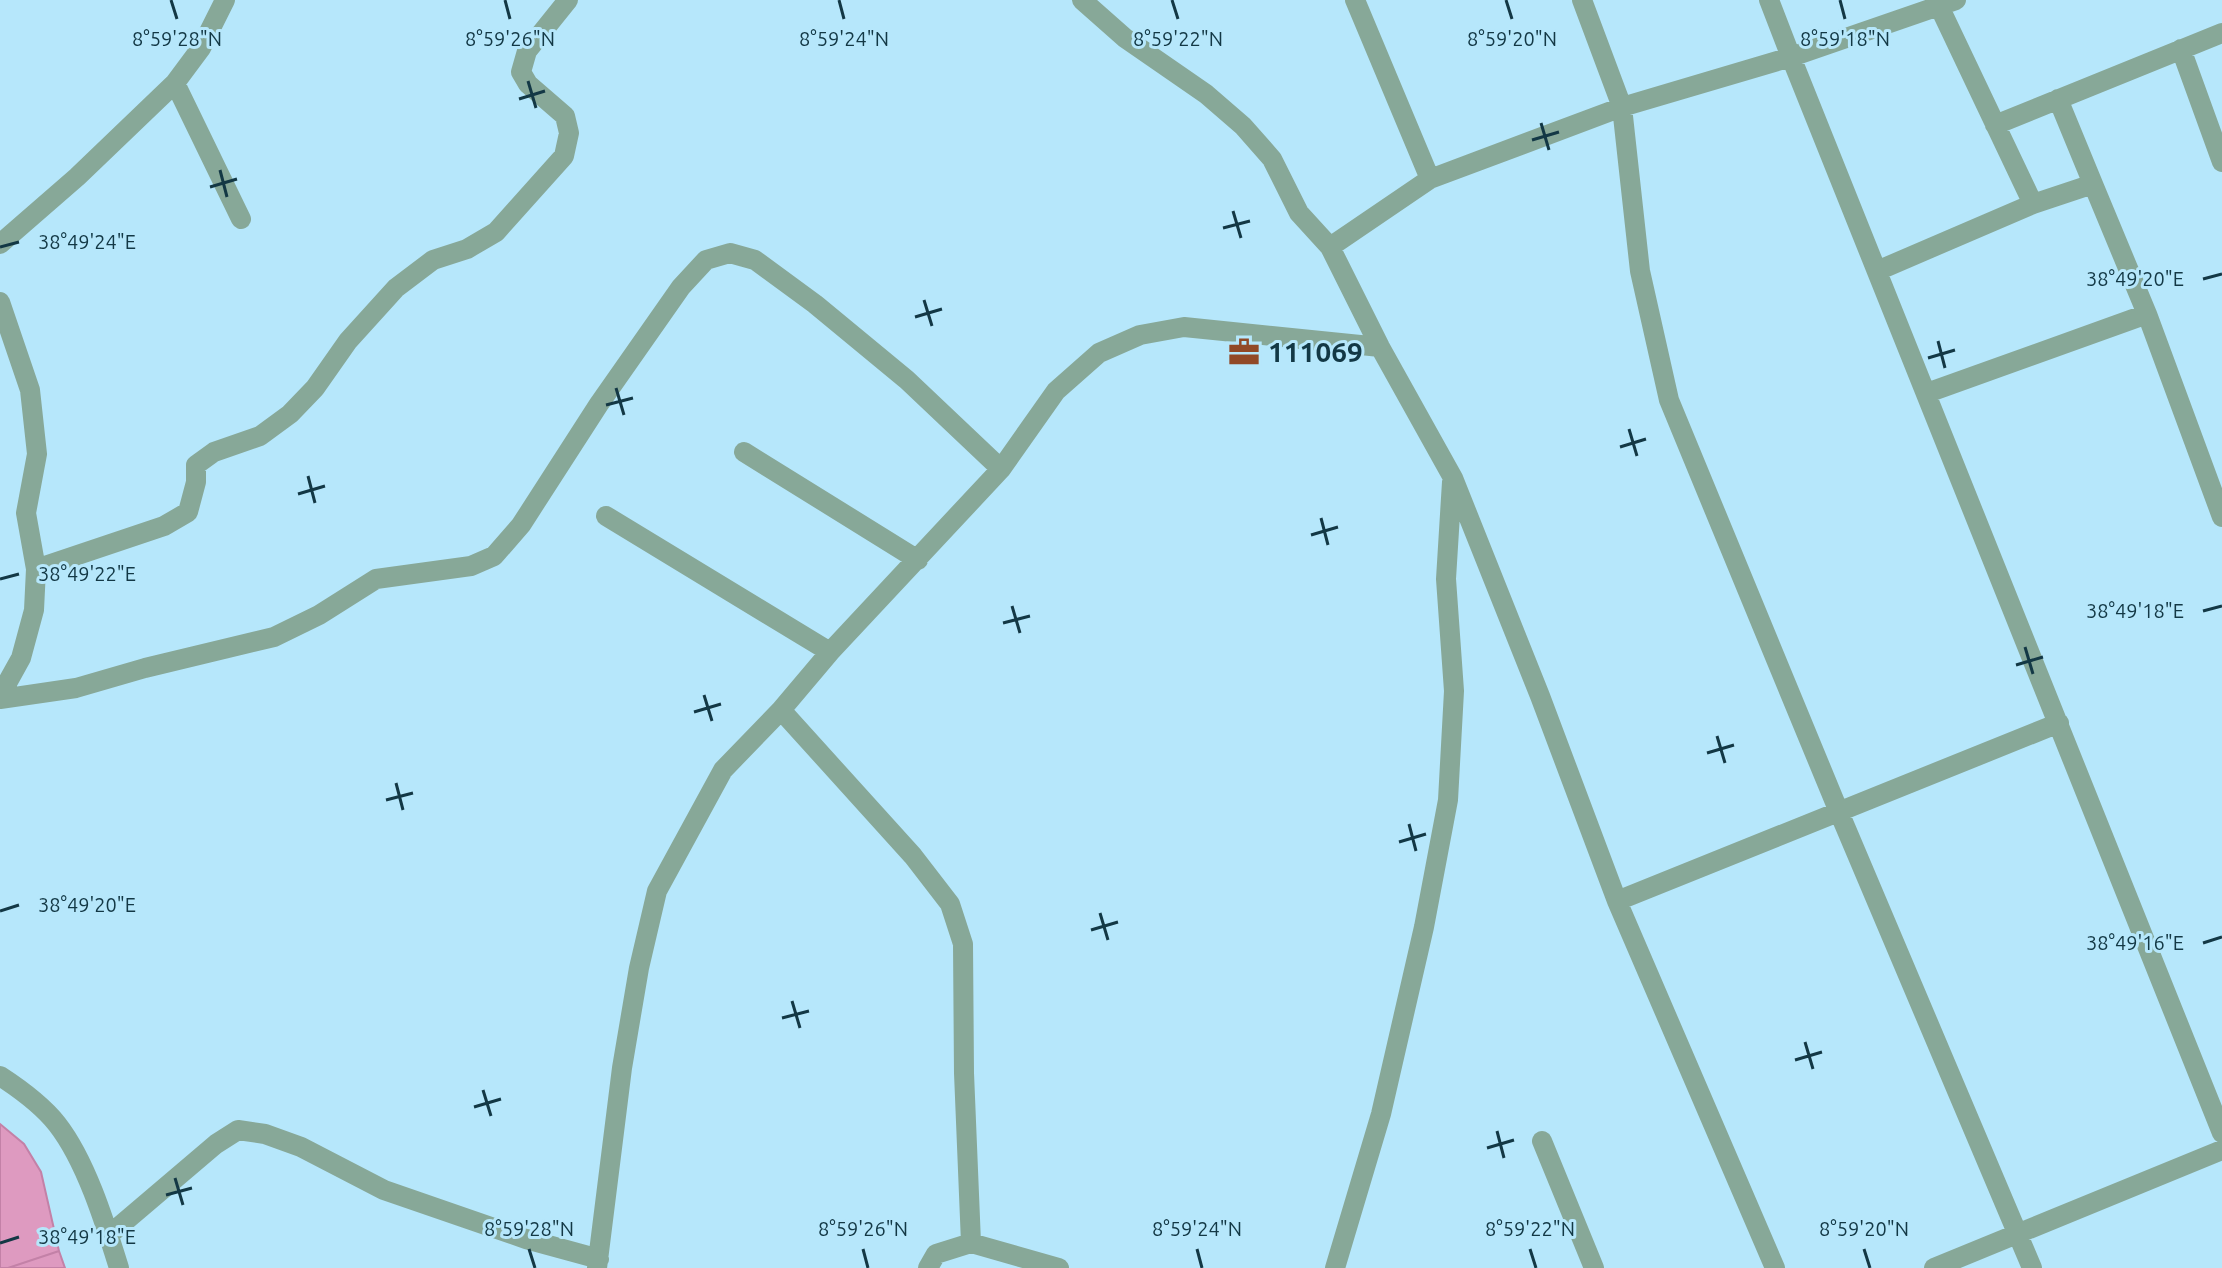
<svg xmlns="http://www.w3.org/2000/svg" width="2222" height="1268" font-family="Ubuntu,sans-serif">
  <style>
    .building { fill: #de9ac0; stroke: #c381a7; stroke-width: 2 }
    .lines { fill: none; stroke-linecap: round; stroke-linejoin: round }
    .minor { stroke: #87a898; stroke-width: 20 }
    .ticks { fill: none; stroke: #133845; stroke-width: 3 }
    .labels { text-anchor: middle; stroke-width: 6; stroke-linejoin: round; paint-order: stroke }
    .poi-label { font-size: 28px; font-weight: bold; fill: #133845; stroke: #b6e7fb; text-anchor: start }
    .ticks-label { font-size: 20px; text-anchor: middle; fill: #133845; stroke: #b6e7fb; stroke-width: 6; stroke-linejoin: round; paint-order: stroke }
  </style>
  <rect width="100%" height="100%" fill="#b6e7fb"/>
  <path class="building" d="M0,1124L24,1144L41,1172L59,1251L8,1268H0Z
    M59,1251L65,1268H8Z"/>
  <g class="lines">
    <path class="minor" d="M1082,0L1125,38L1206,94L1243,126L1272,159L1299,213L1330,247L1380,347L1453,478L1540,696L1617,901L1775,1268
      M1355,0L1430,179
      M1582,0L1622,107L1640,271L1669,400L1839,812L2032,1268
      M1769,0L1791,57L1956,0
      M2181,49L2222,162
      M175,83L241,219
      M2058,99L2093,184
      M1995,125L2222,33
      M0,244L77,177L175,83L201,48L225,0
      M1330,247L1430,179L1622,107L1791,57L2222,1133
      M1877,271L2033,204
      M0,302L30,390L37,454L26,513L36,569L34,610L21,658L0,696
      M2147,314L2222,517
      M1927,393L2147,314L2093,184L2033,204L1939,6
      M744,452L918,560
      M606,516L830,652
      M36,569L164,526L188,512L196,482V465L214,452L260,436L290,414L315,388L348,341L396,288L433,260L467,249L496,232L564,156L569,133L565,116L528,84L521,72L527,51L568,0
      M0,699L76,688L145,668L274,637L319,615L376,579L471,566L494,556L521,525L599,404L681,287L706,260L730,253L755,260L815,304L907,380L1001,469
      M781,710L913,856L950,904L963,944L964,1073L971,1243
      M1617,901L2059,723
      M0,1076C20,1089 42,1105 57,1124C86,1161 105,1223 119,1268
      M1542,1141L1594,1268
      M109,1235L216,1144L238,1130L265,1134L301,1147L384,1190L526,1239L599,1259
      M597,1268L622,1068L639,968L657,891L723,770L781,710L830,652L1001,469L1056,391L1099,353L1140,335L1184,327L1380,347
      M928,1268L936,1254L971,1243L1059,1268
      M1335,1268L1381,1114L1424,927L1448,800L1454,691L1446,579L1452,482
      M1934,1268L2222,1150"/>
  </g>
  <path class="ticks" d="M171,0L177,19M505,0L510,19M839,0L844,19M1172,0L1178,19M1506,0L1512,19M1840,0L1845,19M528,81L536,108M519,99L545,91M1541,123L1549,150M1532,140L1559,132M220,170L227,197M210,187L237,179M1233,211L1241,238M1223,228L1250,221M0,247L19,242M2203,279L2222,274M924,300L932,326M915,317L942,309M1938,341L1945,368M1928,358L1955,350M616,388L624,415M606,405L633,398M1629,429L1637,456M1620,447L1646,439M308,476L315,503M298,494L325,486M1321,518L1328,545M1311,535L1338,527M0,579L19,574M1012,606L1020,633M2203,611L2222,606M1003,623L1030,616M2025,647L2033,674M2016,665L2043,657M704,695L712,721M694,712L721,704M1717,736L1725,763M1707,753L1734,745M396,783L403,810M386,800L413,793M1409,824L1416,851M1399,842L1426,834M0,911L19,905M1100,913L1108,940M1091,930L1118,922M2203,943L2222,937M792,1001L800,1028M782,1018L809,1011M1805,1042L1813,1069M1795,1060L1822,1052M483,1090L491,1116M474,1107L501,1099M1497,1131L1504,1158M1487,1148L1514,1140M175,1178L183,1205M166,1195L192,1188M0,1243L19,1237M529,1249L535,1268M863,1249L868,1268M1197,1249L1202,1268M1530,1249L1536,1268M1864,1249L1870,1268"/>
  <defs>
    <symbol id="office-bare" viewBox="-9 -9 18 18"><path d="M-6-3h4V-5.5h4V-3h4V5H-6ZM-1-4.5V-3h2v-1.5ZM-6 0V1H6V0Z" fill="#914927" stroke="#b6e7fb" stroke-width="2.5" paint-order="stroke"/></symbol>
  </defs>
  <g fill-rule="evenodd">
    <use href="#office-bare" x="1222" y="330" width="44" height="44"/>
  </g>
  <g class="labels">
    <g class="poi-label">
      <text x="1268" y="362">111069</text>
    </g>
  </g>
  <g class="ticks-label">
    <text x="177" y="46">8°59'28"N</text>
    <text x="510" y="46">8°59'26"N</text>
    <text x="844" y="46">8°59'24"N</text>
    <text x="1178" y="46">8°59'22"N</text>
    <text x="1512" y="46">8°59'20"N</text>
    <text x="1845" y="46">8°59'18"N</text>
    <text x="87" y="249">38°49'24"E</text>
    <text x="2135" y="286">38°49'20"E</text>
    <text x="87" y="581">38°49'22"E</text>
    <text x="2135" y="618">38°49'18"E</text>
    <text x="87" y="912">38°49'20"E</text>
    <text x="2135" y="950">38°49'16"E</text>
    <text x="529" y="1236">8°59'28"N</text>
    <text x="863" y="1236">8°59'26"N</text>
    <text x="1197" y="1236">8°59'24"N</text>
    <text x="1530" y="1236">8°59'22"N</text>
    <text x="1864" y="1236">8°59'20"N</text>
    <text x="87" y="1244">38°49'18"E</text>
  </g>
</svg>
